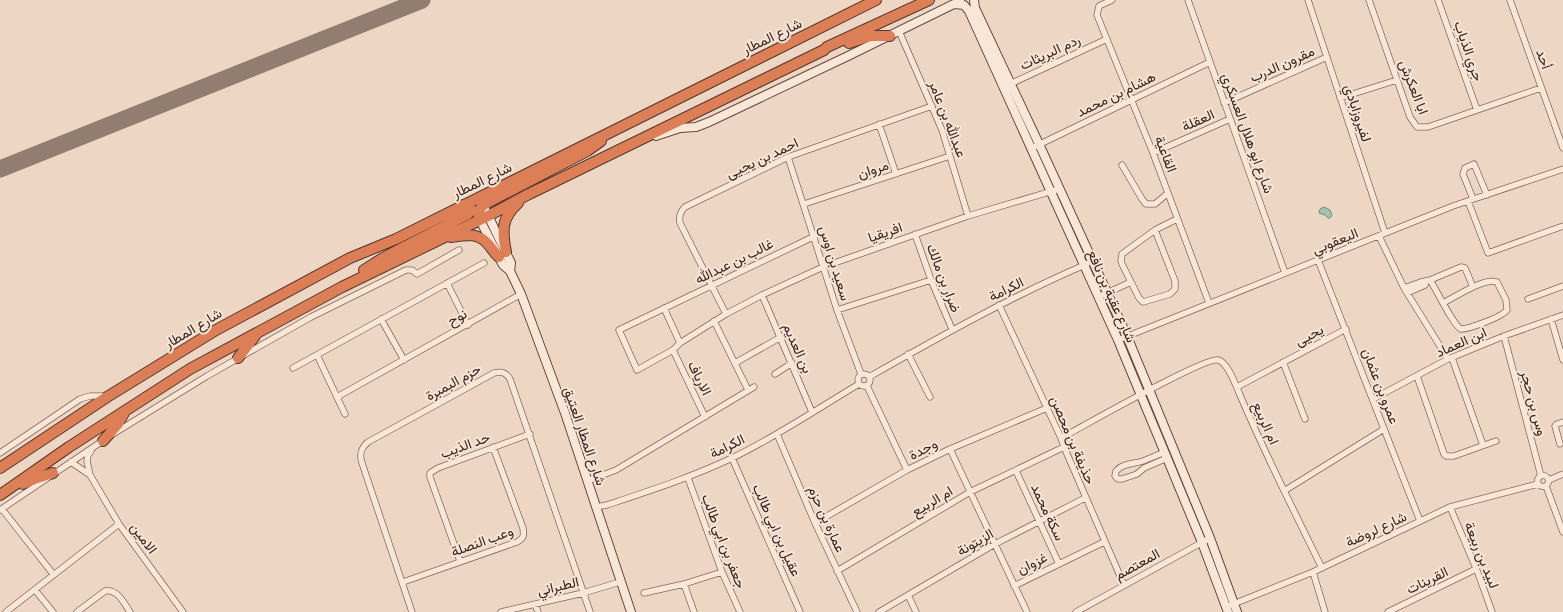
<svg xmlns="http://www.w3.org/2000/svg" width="1563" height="612" font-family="Literata,Vazirmatn,serif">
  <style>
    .water { fill: #a6c1b2; stroke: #6d8f7e }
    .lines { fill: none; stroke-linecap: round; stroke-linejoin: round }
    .taxiway { stroke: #937d71; stroke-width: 17 }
    .street-casing { stroke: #88675b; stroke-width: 7 }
    .secondary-casing { stroke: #6a483e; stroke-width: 10 }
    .highway-casing { stroke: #56372f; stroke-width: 12 }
    .street { stroke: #f8e6d7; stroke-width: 5.5 }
    .secondary { stroke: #f8e6d7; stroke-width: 8 }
    .highway { stroke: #dc7e56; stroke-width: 10 }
    .labels { text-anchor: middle; stroke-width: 4; stroke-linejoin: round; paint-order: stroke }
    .street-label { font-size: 14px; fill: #38241e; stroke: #f5e3d4 }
  </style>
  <rect width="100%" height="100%" fill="#eed6c4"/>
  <path class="water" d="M1324,207L1330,210L1332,215L1330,218H1328L1325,215L1319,213L1320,209Z"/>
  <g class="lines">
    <path class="taxiway" d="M0,169L422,0"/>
    <defs>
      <path id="street" d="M1112,0L1099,6L1097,15L1153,153L1209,303
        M1188,0L1285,273
        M1308,0L1385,233
        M1369,0L1410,117L1417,127H1428L1541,88
        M1438,0L1477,110
        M1510,0L1563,148
        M899,31L942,130L968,216
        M1008,85L1107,39
        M1340,98L1397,80
        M1224,103L1327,57
        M879,124L896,174
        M1032,148L1210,62
        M1153,153L1230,119
        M788,157L837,310L861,374
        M1122,165L1142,199L1146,204H1155L1168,193
        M1473,199L1463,174L1465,168L1474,164L1487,195
        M1468,201L1488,253L1563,226
        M804,204L950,156
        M1155,230L1175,281V289L1170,294L1143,302L1139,298L1122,264L1121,261L1122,254L1155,230L1177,219
        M915,234L931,280L952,329
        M815,236L619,330L637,370L673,350L680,343L726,314L762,295L823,267L968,216L1059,189
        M1379,236L1404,288L1448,359
        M1318,260L1420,521
        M1430,280C1436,289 1453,325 1461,329C1469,329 1502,317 1507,310L1506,300L1497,282C1485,277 1455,297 1443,303
        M447,283L468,325
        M1404,288L1421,282L1430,280L1461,267L1465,268L1473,287
        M1407,293L1425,285L1426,281
        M762,295L812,412
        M1098,297L1131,282
        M1528,299L1563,286
        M999,305L1061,438L1064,447L1124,585
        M664,308L680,343
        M837,310L931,280
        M726,314L680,223C679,216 680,212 685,207L788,157L932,106
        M381,319L404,360
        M1551,319L1563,360
        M714,321L748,390
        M1504,336L1541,476
        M1118,340L1453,206L1563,169
        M673,350L705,417
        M908,354L930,397
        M317,355L345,414
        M1452,358L1483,445
        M1283,362L1305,419
        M735,363L781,337
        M293,368L484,263
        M858 380a6 6 0 1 1 12 0a6 6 0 1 1-12 0Z
        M775,374L792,363
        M1417,376L1444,454L1446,456H1454L1496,441
        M869,377C941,336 1012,296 1087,264
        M867,386L907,470
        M1237,387L1346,329
        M337,397L521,294
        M1373,399L1448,359L1504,336L1563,315
        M113,434L207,376L311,317L406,270H412L417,274L459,250
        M777,434L815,523L857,612
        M1061,438C1082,427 1204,357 1218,360C1228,362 1236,386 1240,395C1265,454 1294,511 1322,568
        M1560,444L1555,426L1557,424L1563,422
        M950,449L1027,612
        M91,451L88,455L87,461L90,475L119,524L183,612
        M1165,452C1158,455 1150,458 1143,461C1134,464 1123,463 1116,471L1115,476L1118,479H1122L1137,474L1144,468L1167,458
        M0,453L80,399L90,396H105
        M732,458L800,612
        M71,462L90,475
        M1016,471L1059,564
        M1537.5 481a5.5 5.5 0 1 1 11 0a5.5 5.5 0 1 1-11 0Z
        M688,478L722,572L740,612
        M1549,480L1563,474
        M587,481L616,470L754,387
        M1546,486L1563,532
        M1284,491L1384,429
        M596,507L607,505C649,491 692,477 732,458C776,437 817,409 859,384
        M1450,507L1478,573L1492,612
        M2,509L53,574
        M0,510L104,440
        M815,523L907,470L950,449L1047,408
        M460,561L430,477V473L438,468L530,434
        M837,571L970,492L1064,447
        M1313,572L1325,612
        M403,582L517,542C524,538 524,536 523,528L493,447
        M684,584L694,612
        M1014,586L1104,542
        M35,590L53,612
        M644,593L684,584L722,572
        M908,595L916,612
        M535,604L538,612
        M1231,605L1313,572L1450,507L1538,484
        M6,612L119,524
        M77,612L105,591C118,589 124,603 130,612
        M412,612L362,463C359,454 361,448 368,442L494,373C501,371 506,372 510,379L590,612
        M501,612L583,593L620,582
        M879,612L995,544L1085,498
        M1076,612L1210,538
        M1388,612L1476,569"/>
      <path id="secondary" d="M974,0L975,8L1039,144L1127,336L1210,538L1237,612
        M955,4L964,5L969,11L1118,340L1201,540L1228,612
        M656,136L680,128L696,127L709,122L848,56L960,1
        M481,201L511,263L510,271
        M480,220L503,265L510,271L521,294L565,413L631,612"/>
      <path id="highway" d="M849,43L870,36H890
        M480,220L478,212L483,205L587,151L601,141
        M451,237C465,235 478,232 488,244C492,248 494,253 499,257
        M506,252C502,232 501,218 518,203
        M364,270L383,258L468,214L471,211L470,207L463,205
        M238,358L255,336
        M103,441L118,424L124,413
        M0,468L107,397L216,330L350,258L396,239L876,0
        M23,484L37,478L53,473
        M0,495L69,447L190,369L342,287L488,216L529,194L824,50L827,47L929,0"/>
    </defs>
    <use href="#street" class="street-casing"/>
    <use href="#secondary" class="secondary-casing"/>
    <use href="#highway" class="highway-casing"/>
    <use href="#street" class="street"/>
    <use href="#secondary" class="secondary"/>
    <use href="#highway" class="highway"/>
  </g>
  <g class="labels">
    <g class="street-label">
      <text transform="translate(772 36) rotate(-26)" y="5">شارع المطار</text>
      <text transform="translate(1469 51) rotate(71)" y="5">جري الذياب</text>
      <text transform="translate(1050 52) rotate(-25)" y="5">ردم البريثات</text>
      <text transform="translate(1544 59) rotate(71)" y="5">أحد</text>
      <text transform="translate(1282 64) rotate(-24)" y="5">مقرون الدرب</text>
      <text transform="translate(1414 87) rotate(69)" y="5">ابا العكرش</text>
      <text transform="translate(1116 94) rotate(-26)" y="5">هشام بن محمد</text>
      <text transform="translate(1358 113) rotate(72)" y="5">لفيروزابادي</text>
      <text transform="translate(948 119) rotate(69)" y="5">عبدالله بن عامر</text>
      <text transform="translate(1198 120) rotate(-24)" y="5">العقلة</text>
      <text transform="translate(1248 133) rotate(70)" y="5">شارع ابو هلال العسكري</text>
      <text transform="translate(1166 154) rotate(69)" y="5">القاعية</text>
      <text transform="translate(762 158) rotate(-25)" y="5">احمد بن يحيى</text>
      <text transform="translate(873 169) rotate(-18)" y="5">مروان</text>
      <text transform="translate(482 180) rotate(-26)" y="5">شارع المطار</text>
      <text transform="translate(885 232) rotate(-19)" y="5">افريقيا</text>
      <text transform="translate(1335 241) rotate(-22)" y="5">اليعقوبي</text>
      <text transform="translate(734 261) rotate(-26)" y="5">غالب بن عبدالله</text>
      <text transform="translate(835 263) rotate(73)" y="5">سعيد بن اوس</text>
      <text transform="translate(944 278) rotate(69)" y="5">ضرار بن مالك</text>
      <text transform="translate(1006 289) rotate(-26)" y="5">الكرامة</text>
      <text transform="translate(1112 296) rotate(66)" y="5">شارع عقبة بن نافع</text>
      <text transform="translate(457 317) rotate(-29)" y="5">نوح</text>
      <text transform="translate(193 328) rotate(-31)" y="5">شارع المطار</text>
      <text transform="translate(1309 335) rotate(-28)" y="5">يحيى</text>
      <text transform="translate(1461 342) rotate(-24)" y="5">ابن العماد</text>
      <text transform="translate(798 348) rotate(66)" y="5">بن العديم</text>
      <text transform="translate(700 378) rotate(64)" y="5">الارياف</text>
      <text transform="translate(453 382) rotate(-29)" y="5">حزم البمبرة</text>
      <text transform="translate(1381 386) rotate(69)" y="5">عمرو بن عثمان</text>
      <text transform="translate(1534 403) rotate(75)" y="5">وس بن حجر</text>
      <text transform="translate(1266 423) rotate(66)" y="5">ام الربيع</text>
      <text transform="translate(585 436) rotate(71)" y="5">شارع المطار العتيق</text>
      <text transform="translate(1073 440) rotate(67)" y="5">حذيفة بن محصن</text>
      <text transform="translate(465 445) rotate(-20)" y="5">حد الذيب</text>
      <text transform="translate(727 446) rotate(-26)" y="5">الكرامة</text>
      <text transform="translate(923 449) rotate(-27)" y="5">وجدة</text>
      <text transform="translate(932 501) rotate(-31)" y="5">ام الربيع</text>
      <text transform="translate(1048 512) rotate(65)" y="5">سكة محمد</text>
      <text transform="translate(827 519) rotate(66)" y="5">عمارة بن حزم</text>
      <text transform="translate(1376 529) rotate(-25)" y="5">شارع لروضة</text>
      <text transform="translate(777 530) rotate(66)" y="5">عقيل بن ابي طالب</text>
      <text transform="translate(144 538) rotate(54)" y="5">الامين</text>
      <text transform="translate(482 541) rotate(-20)" y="5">وعب النصلة</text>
      <text transform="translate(724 541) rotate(69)" y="5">جعفر بن ابي طالب</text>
      <text transform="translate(975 542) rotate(-30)" y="5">الزيتونة</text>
      <text transform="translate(1482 555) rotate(68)" y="5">لبيد بن ربيعة</text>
      <text transform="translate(1032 563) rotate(-26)" y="5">غزوان</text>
      <text transform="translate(1137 564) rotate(-29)" y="5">المعتصم</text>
      <text transform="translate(1427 580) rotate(-26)" y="5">القرينات</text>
      <text transform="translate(558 586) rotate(-13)" y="5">الطبراني</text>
    </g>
  </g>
</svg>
